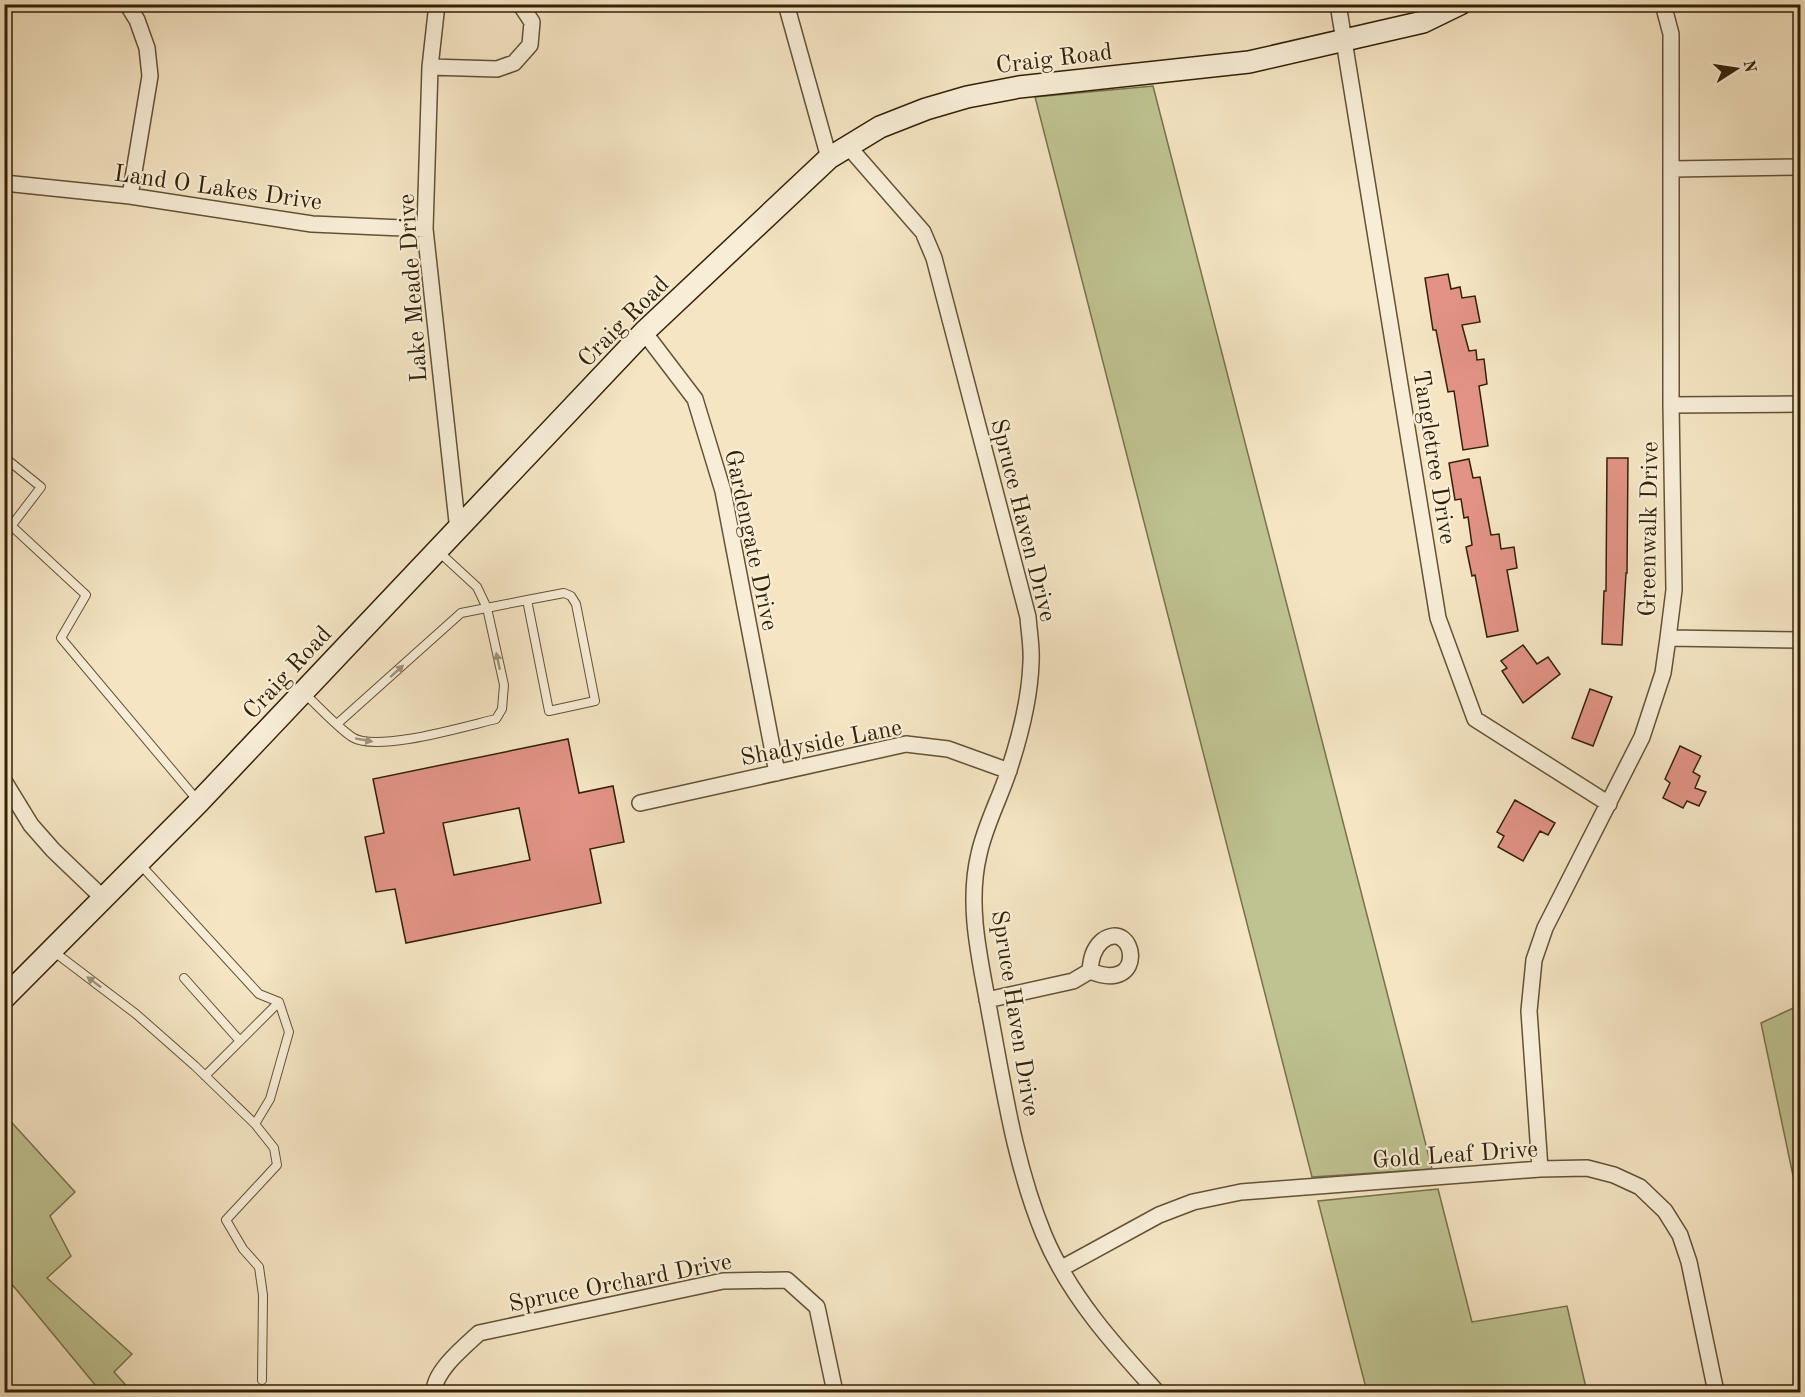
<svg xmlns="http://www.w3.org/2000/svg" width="1805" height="1397" font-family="'Old Standard TT',serif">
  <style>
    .green { fill: #bfc392; stroke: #78724c; stroke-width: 1.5 }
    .building { fill: #e29385; stroke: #322107; stroke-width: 1.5; fill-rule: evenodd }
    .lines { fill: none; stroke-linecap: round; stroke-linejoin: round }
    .service-casing { stroke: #635236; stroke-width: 10 }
    .minor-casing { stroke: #635236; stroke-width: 18 }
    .secondary-casing { stroke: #322107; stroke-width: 24 }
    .service { stroke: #f8eed8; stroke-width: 8 }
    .minor { stroke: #f8eed8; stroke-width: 15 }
    .secondary { stroke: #f8eed8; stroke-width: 21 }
    .oneway { fill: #9f927a }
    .labels { text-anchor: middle; stroke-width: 4.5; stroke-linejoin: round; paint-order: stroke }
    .street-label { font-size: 24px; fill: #322107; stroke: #f8eed8 }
  </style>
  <rect width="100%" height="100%" fill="#f5e5c3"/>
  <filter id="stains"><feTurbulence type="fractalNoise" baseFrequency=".00333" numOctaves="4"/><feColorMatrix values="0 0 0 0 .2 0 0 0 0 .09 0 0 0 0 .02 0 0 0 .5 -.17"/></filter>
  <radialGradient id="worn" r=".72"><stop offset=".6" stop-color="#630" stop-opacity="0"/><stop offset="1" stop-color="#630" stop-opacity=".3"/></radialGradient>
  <path class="green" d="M1153,86L1407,1070L1432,1169L1312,1177L1035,97Z
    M1800,1005V1209L1761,1023Z
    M4,1114L75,1192L50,1216L71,1256L47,1278L132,1354L114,1372L132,1392H101L5,1276Z
    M1438,1189L1472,1322L1567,1306L1587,1392H1367L1318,1201Z"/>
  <path class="building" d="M1448,274L1451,289L1460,287L1462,298L1475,296L1480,322L1462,325L1469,351L1476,350L1477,360L1484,359L1487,384L1479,386L1488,446L1463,450L1454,391L1448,392L1436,330H1433L1425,278Z
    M1607,458H1628L1627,573H1626L1622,645L1602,644L1604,591H1606Z
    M1469,459L1473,478L1480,477L1491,535L1499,534L1501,549L1514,547L1517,568L1507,570L1518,631L1487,637L1475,575L1472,576L1466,547L1472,545L1468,517L1464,518L1461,499L1455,500L1449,463Z
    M1523,645L1537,664L1548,657L1560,674L1523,703L1502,671L1507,668L1501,661Z
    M1590,689L1612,697L1593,746L1572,738Z
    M568,739L579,793L613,786L624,842L590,849L601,903L406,943L395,889L376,892L365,837L384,833L373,779ZM519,808L530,860L454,875L443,823Z
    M1680,746L1701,756L1693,772L1700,776L1695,788L1706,792L1699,806L1687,801L1683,808L1663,798L1670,783L1665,779Z
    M1515,800L1555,823L1548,835L1540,831L1523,861L1498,847L1504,836L1497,832Z"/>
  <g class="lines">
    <defs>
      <path id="service" d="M4,457L41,487L12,525
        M4,519L86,595L61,638L198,801
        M304,693C318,706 337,727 352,737C376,753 466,726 496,719L502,709L504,685L487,608L477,587L439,552
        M337,724L461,613L527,600L549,711L595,701L576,604L571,596L564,593L527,600
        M139,863L259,994L279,1002L289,1032L270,1099L255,1124
        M53,951L136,1014L195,1066L255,1124L274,1148L277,1165L226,1220L243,1249L259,1267L263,1295L262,1380
        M184,978L240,1041
        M205,1076L279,1002"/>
      <path id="minor" d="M127,4L137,20L147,48L150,76L130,196
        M437,4L430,67L425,229L458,531
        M786,4L829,158
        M1338,4L1438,618L1475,719L1609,804
        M430,67L497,69L514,63L530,45L532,22L520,4
        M847,145L923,232L934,258L1028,617C1029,632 1032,647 1031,662C1030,697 1019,740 1008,773C999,800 985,826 979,854C966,907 981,963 990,1015C1004,1089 1015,1165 1044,1235C1069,1295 1114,1345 1157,1392
        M1672,169L1800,167
        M4,183L130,196L312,224L425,229
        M644,332L695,399L723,491L777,773
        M1671,405L1800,404
        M1668,638L1800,640
        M4,781L31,825L53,850L104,899
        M640,803L906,744L948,749L1009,771
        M987,1000L1073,981L1090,971C1091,959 1093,949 1102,941C1135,916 1149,995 1090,971
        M1540,1169L1529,1011L1534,960L1545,928L1642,737L1663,673L1668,638L1674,590L1671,405V34L1663,4
        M1062,1268L1159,1215L1193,1202L1241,1192L1540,1169L1587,1168L1614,1175L1640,1187L1665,1211L1680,1235L1689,1262L1716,1392
        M434,1392C434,1371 464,1347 479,1333L723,1281L787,1280L817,1307L835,1392"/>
      <path id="secondary" d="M4,998L199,802L644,332L829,158L880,127L926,109L967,97L1019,87L1249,62L1423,22L1460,4"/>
    </defs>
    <use href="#service" class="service-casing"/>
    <use href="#minor" class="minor-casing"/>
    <use href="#secondary" class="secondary-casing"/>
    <use href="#service" class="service"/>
    <use href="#minor" class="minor"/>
    <use href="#secondary" class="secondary"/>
  </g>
  <defs><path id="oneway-solid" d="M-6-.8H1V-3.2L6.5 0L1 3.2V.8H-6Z" transform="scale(1.5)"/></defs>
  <g class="oneway">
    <use href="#oneway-solid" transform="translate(498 661) rotate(-102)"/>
    <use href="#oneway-solid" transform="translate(397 671) rotate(-42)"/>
    <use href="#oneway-solid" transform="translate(364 740) rotate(10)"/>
    <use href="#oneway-solid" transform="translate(94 982) rotate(-143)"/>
  </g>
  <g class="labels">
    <g class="street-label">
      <text transform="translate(1054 58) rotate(-7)" y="8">Craig Road</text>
      <text transform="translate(218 187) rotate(8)" y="8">Land O Lakes Drive</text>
      <text transform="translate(412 288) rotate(-94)" y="8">Lake Meade Drive</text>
      <text transform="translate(623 321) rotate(-45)" y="8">Craig Road</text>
      <text transform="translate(1435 457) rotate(81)" y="8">Tangletree Drive</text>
      <text transform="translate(1024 520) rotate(76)" y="8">Spruce Haven Drive</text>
      <text transform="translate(1648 529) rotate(-89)" y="8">Greenwalk Drive</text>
      <text transform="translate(752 540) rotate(78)" y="8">Gardengate Drive</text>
      <text transform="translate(287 672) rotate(-47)" y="8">Craig Road</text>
      <text transform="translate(821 742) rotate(-11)" y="8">Shadyside Lane</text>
      <text transform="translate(1016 1013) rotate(81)" y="8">Spruce Haven Drive</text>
      <text transform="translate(1455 1154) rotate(-4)" y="8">Gold Leaf Drive</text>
      <text transform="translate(620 1282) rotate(-11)" y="8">Spruce Orchard Drive</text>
    </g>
  </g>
  <rect width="1805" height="1397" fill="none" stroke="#f5e5c3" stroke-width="24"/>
  <rect x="6" y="6" width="1793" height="1385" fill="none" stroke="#322107" stroke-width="3"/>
  <rect x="12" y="12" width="1781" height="1373" fill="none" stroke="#322107" stroke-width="1.5"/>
  <g transform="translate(1736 69) rotate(78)" stroke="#f8eed8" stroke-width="4.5" paint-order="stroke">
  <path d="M0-4.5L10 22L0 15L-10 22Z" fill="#322107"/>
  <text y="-9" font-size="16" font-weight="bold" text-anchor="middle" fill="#322107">N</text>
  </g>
  <rect width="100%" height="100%" filter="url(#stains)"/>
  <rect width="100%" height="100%" fill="url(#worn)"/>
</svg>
